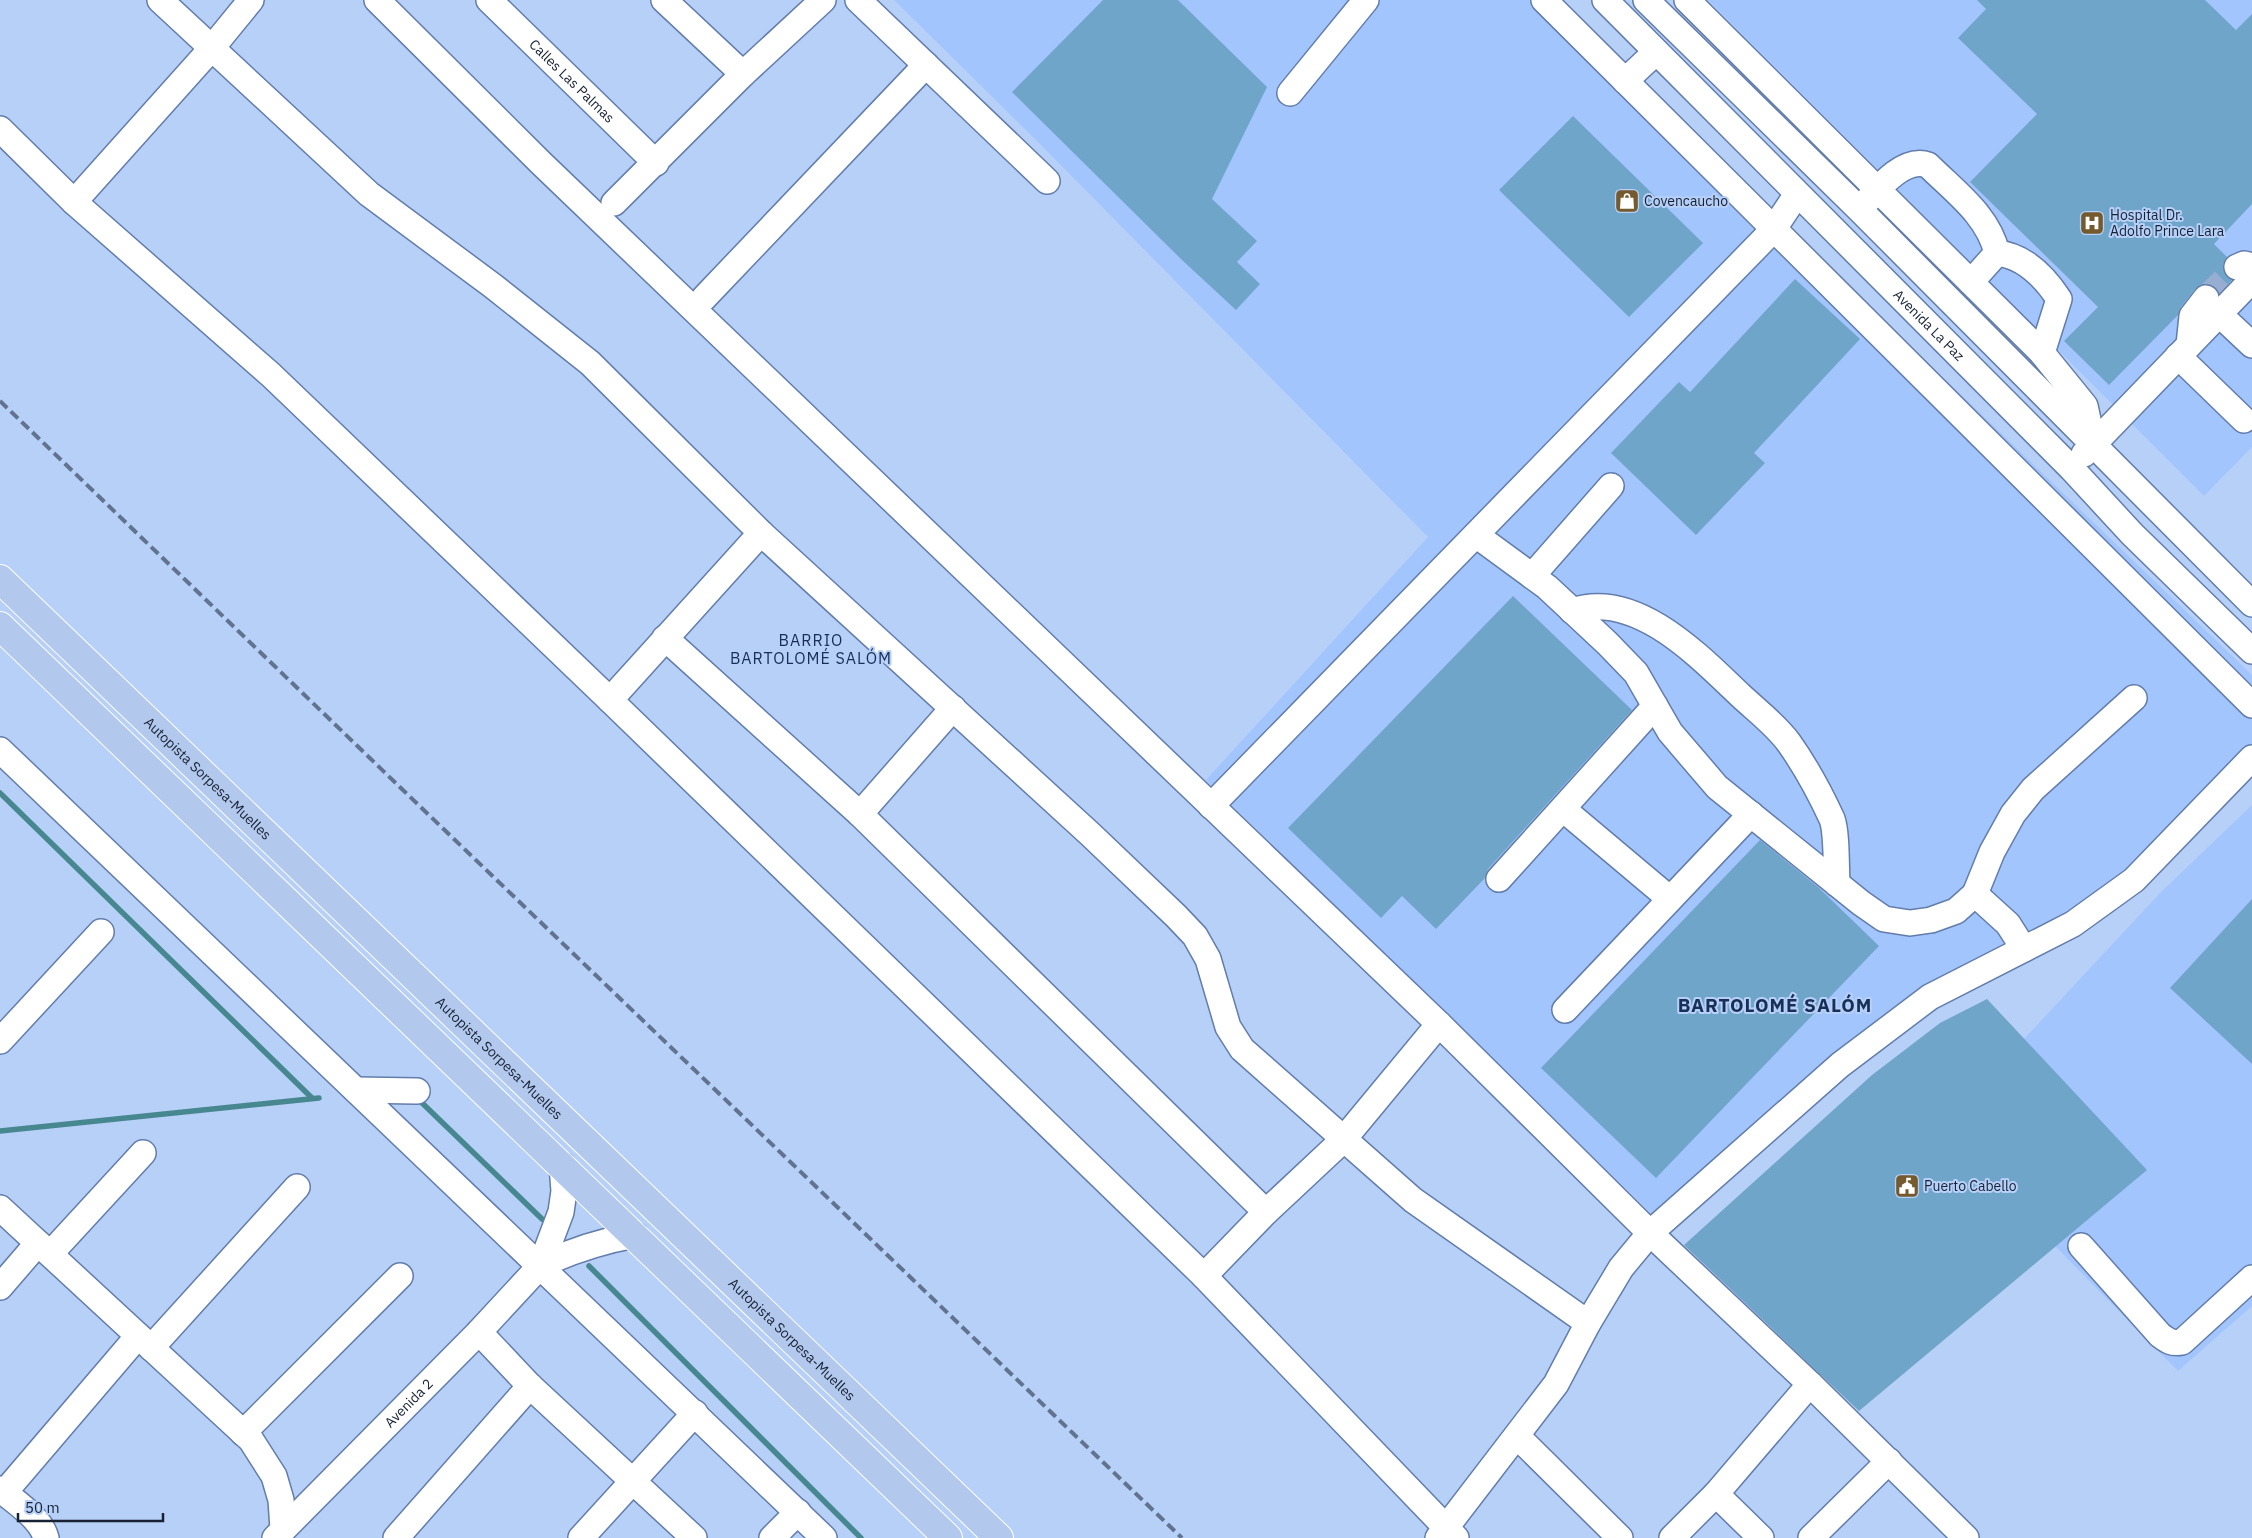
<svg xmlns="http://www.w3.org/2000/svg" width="2252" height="1538" font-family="'IBM Plex Sans',sans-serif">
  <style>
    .built { fill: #a3c5fd }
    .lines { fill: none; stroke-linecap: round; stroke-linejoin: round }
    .stream { stroke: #478790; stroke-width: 5.5 }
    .building { fill: #70a5ca }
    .minor-tunnel { stroke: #97add1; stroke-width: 25; stroke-dasharray: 25 12; stroke-linecap: butt }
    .minor-casing { stroke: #627dab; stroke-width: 28 }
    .major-casing { stroke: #fff; stroke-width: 30 }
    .minor { stroke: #fff; stroke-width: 25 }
    .major { stroke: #b3c8ed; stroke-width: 28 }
    .rail { stroke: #61738f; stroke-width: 4; stroke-dasharray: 10 5; stroke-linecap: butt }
    .labels { text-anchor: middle; stroke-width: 4; stroke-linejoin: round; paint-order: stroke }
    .street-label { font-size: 14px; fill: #172235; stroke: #b7d0f8 }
    .poi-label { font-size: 14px; fill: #172235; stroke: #b7d0f8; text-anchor: start }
    .quarter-label { font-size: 16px; letter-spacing: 1px; fill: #182f57; stroke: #b7d0f8 }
    .district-label { font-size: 19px; font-weight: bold; letter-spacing: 1px; fill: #182f57; stroke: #b7d0f8 }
  </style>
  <rect width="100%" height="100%" fill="#b7d0f8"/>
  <path class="built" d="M894,0H1551L2252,675V754L2169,840L2080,908L1934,985L1657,1219L1206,780L1428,537L1039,143Z
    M1708,0H2252V447L2204,496Z
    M2252,805V1306L2178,1371L2055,1246L2024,1039L2160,893Z"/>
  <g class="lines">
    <path class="stream" d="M0,793L312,1098
      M418,1099L542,1219
      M0,1131L319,1098
      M589,1266L861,1538"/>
  </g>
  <path class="building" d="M1103,0H1178L1267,87L1212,199L1257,241L1237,262L1260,284L1236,310L1182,260L1012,92Z
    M1977,0H2205L2236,30L2252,14V204L2214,244L2227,257L2223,265L2224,272L2232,280L2219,293L2215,287L2208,284L2201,285L2195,289L2181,307L2178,315L2109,385L2064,341L2098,307L1970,182L2037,114L1958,38L1986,9Z
    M1573,116L1703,243L1629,317L1499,190Z
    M1795,279L1860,339L1754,453L1765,463L1696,535L1611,453L1679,382L1690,392Z
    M1513,596L1632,710L1488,869L1485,878L1436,929L1402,896L1381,918L1288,828Z
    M1760,840L1818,887L1879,946L1656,1178L1541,1068Z
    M2252,899V1064L2170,988Z
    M1987,999L2147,1170L1859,1411L1684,1245L1872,1075L1940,1023Z"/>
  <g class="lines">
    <path class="minor-tunnel" d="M2206,298L2237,267"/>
    <defs>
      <g id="minor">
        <path d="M160,0L369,194L493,286L590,363L761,533L1090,834L1176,916L1195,936L1208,959L1228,1027L1242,1049L1413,1200L1588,1323"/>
        <path d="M377,0L541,163L1439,1024L1650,1233L1810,1384L1966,1538"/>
        <path id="s1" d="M489,0L656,163"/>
        <path d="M664,0L743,74"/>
        <path d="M858,0L1047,181"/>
        <path d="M1544,0L2252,705"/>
        <path id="s2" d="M1605,0L2072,469L2132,534L2252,651"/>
        <path d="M1646,0L1859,209L2252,604"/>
        <path d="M1687,0L2042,353L2085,406L2093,443"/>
        <path d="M1625,81L1656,52"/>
        <path d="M1290,93L1366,0"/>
        <path d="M0,129L74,202L271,375L610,700L1204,1276L1456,1538"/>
        <path d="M1867,201C1881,185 1905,157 1928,165C1955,192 1988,215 1997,253L1971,282"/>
        <path d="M74,202L211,49L251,0"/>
        <path d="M614,203L743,74L823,0"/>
        <path d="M1997,253C2024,256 2044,276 2059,299L2042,353"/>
        <path d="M2237,267L2244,264L2252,266"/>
        <path d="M704,298L926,65"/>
        <path d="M2219,314L2252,345"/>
        <path d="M2189,345L2192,316L2206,298"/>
        <path d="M2178,356L2244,420"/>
        <path d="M2084,454L2252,280"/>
        <path d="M1476,535L1547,587L1607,643L1636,673L1670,732L1717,787L1861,903L1884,919L1910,923L1931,920L1956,911L1975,894L2008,924L2024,949"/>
        <path d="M1532,576L1611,486"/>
        <path d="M1572,611C1635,589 1698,655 1740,695C1756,710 1776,725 1789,743C1806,767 1820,793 1832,819C1837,832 1836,868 1837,884"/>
        <path d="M665,638L860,814L1266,1212"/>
        <path d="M610,700L761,533"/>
        <path d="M0,750L824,1538"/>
        <path d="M1211,806L1773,230L1797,194"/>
        <path d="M1563,809L1670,899"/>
        <path d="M860,814L953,708"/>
        <path d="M1499,879L1655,706"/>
        <path d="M1975,894L1992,852L2013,814L2033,789L2134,698"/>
        <path d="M1565,1010L1751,814"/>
        <path d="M0,1041L101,932"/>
        <path d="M356,1090L417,1091"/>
        <path d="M0,1208L251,1440L274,1476L281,1500L283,1529"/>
        <path d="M2081,1246L2160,1335C2168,1341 2172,1344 2182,1342L2252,1278"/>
        <path d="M50,1254L143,1153"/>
        <path d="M541,1265C571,1251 602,1241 635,1235"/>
        <path d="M1204,1276L1266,1212L1343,1140L1439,1024"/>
        <path d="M0,1287L38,1243"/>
        <path d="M479,1332L530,1386L694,1538"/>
        <path d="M151,1348L297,1187"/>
        <path d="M243,1433L400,1276"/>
        <path d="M1517,1436L1620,1538"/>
        <path d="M0,1489C15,1502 41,1518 46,1538"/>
        <path d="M4,1493L138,1336"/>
        <path d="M1716,1494L1761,1538"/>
        <path id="s3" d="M275,1538L479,1332L541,1265L561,1212L564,1191L562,1165"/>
        <path d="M396,1538L530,1386"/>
        <path d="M581,1538L695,1413"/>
        <path d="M772,1538L798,1512"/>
        <path d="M1438,1538L1556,1384L1588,1323L1621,1268L1650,1233L1840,1065L1930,997L2073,924L2134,880L2252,758"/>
        <path d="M1672,1538L1716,1494L1810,1384"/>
        <path d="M1811,1538L1889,1461"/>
      </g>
      <g id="major">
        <path id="s4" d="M0,579L999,1538"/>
        <path d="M0,626L948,1538"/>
      </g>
    </defs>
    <use href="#minor" class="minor-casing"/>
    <use href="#major" class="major-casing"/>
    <use href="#minor" class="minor"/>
    <use href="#major" class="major"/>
    <path class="rail" d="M0,401L405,792L1182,1538"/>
  </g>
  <defs>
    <symbol id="shop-square" viewBox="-11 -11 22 22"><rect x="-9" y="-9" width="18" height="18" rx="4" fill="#745a2c" stroke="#b7d0f8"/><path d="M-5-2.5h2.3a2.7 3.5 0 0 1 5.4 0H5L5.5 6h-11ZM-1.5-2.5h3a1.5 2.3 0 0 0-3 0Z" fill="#fff"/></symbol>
    <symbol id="hospital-square" viewBox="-11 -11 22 22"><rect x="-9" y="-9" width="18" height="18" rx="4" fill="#745a2c" stroke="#b7d0f8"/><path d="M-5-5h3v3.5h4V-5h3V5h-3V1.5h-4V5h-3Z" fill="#fff"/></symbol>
    <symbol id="civic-square" viewBox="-11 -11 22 22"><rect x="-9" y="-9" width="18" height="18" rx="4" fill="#745a2c" stroke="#b7d0f8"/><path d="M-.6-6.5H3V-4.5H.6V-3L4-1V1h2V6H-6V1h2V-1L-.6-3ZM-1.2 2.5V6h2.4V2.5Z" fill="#fff"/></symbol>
  </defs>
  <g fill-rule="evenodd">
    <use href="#shop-square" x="1613" y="187" width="28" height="28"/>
    <use href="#hospital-square" x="2078" y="209" width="28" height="28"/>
    <use href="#civic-square" x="1893" y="1172" width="28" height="28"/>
  </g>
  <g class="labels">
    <g class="street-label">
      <text dy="5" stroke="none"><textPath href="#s1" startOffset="116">Calles Las Palmas</textPath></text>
      <text dy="5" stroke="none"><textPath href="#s2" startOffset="459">Avenida La Paz</textPath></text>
      <text dy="5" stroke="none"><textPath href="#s4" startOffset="288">Autopista Sorpesa-Muelles</textPath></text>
      <text dy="5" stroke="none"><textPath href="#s4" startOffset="692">Autopista Sorpesa-Muelles</textPath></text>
      <text dy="5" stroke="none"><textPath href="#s4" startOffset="1098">Autopista Sorpesa-Muelles</textPath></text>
      <text dy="5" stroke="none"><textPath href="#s3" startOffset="190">Avenida 2</textPath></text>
    </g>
    <g class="poi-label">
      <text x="1644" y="206">Covencaucho</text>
      <text x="2110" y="220">Hospital Dr.<tspan x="2110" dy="16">Adolfo Prince Lara</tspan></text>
      <text x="1924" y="1191">Puerto Cabello</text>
    </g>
    <g class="quarter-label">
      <text x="811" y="646">BARRIO<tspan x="811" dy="18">BARTOLOMÉ SALÓM</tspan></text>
    </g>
    <g class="district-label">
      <text x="1775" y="1012">BARTOLOMÉ SALÓM</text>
    </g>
  </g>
  <path d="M18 1513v8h145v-8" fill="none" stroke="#172235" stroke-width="2.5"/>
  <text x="25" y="1513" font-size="15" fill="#172235" stroke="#b7d0f8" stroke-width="4" paint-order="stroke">50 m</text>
</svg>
